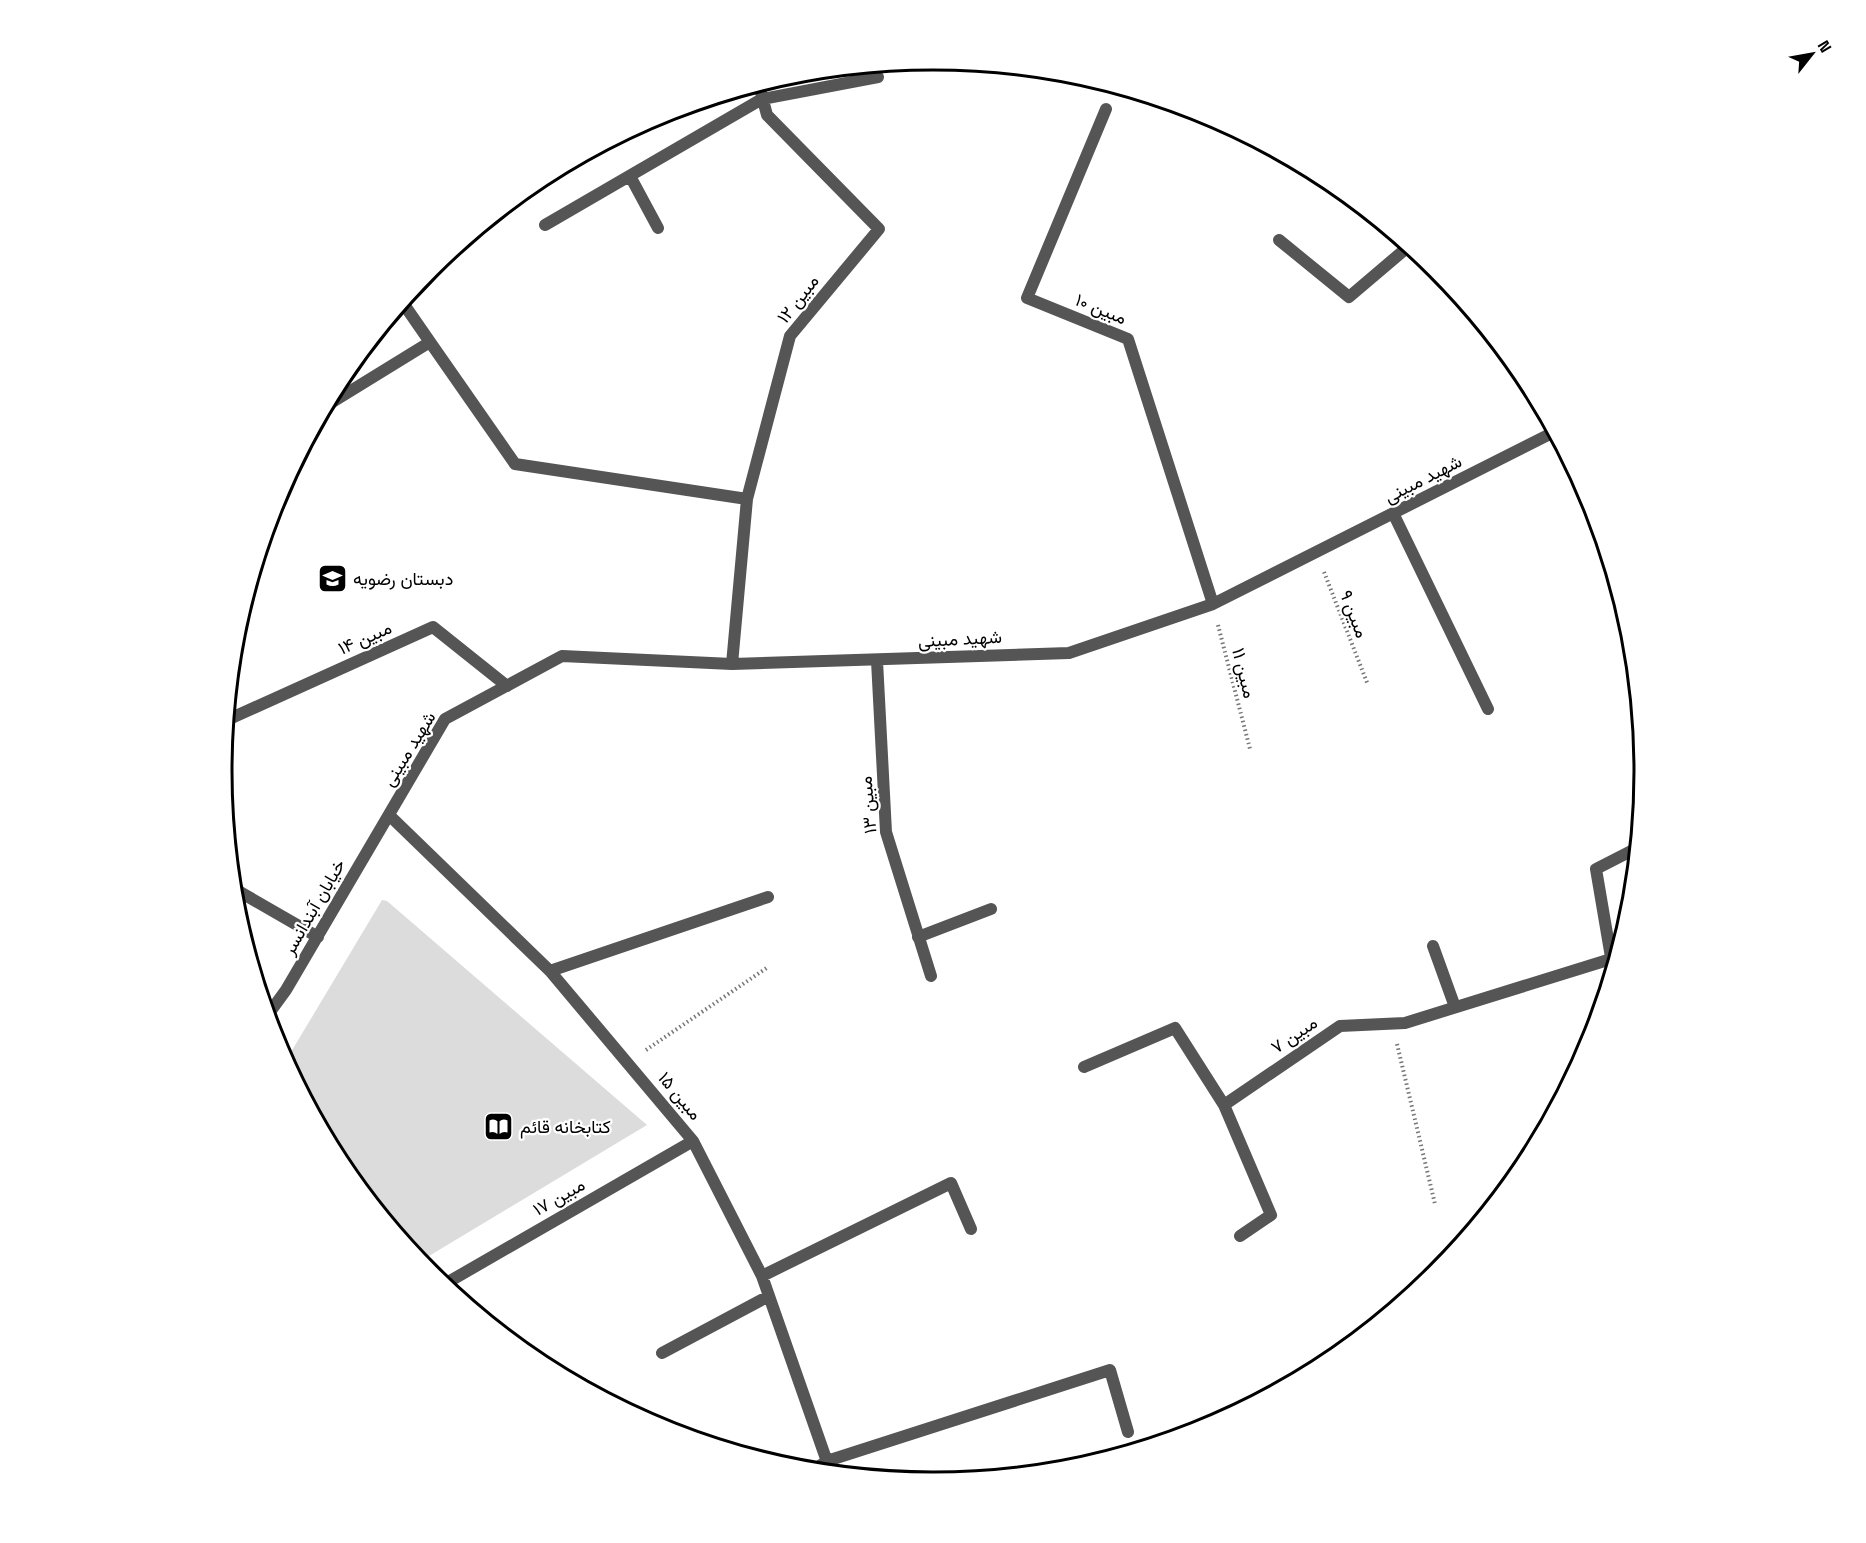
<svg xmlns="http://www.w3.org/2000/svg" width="1866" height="1543" font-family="'Space Grotesk',Vazirmatn,sans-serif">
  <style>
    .green { fill: #dcdcdc }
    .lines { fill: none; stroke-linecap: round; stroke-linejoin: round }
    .path { stroke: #777; stroke-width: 4; stroke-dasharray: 1.5 3; stroke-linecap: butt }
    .minor { stroke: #555; stroke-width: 12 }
    .labels { text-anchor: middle; stroke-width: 4.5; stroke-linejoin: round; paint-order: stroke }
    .street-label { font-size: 18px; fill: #000; stroke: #fff }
    .poi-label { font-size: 18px; fill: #000; stroke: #fff; text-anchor: start }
    .rim { fill: none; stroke: #000; stroke-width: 3 }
  </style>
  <rect width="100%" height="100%" fill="#fff"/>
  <path class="green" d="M382,900L387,901L647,1125L419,1262L380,1214L288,1057Z"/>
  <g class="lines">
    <path class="path" d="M1324,572L1368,685
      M1218,625L1250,749
      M1397,1044L1435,1204
      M646,1050L768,967"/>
    <path class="minor" d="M1106,109L1027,298L1128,339L1213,604
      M630,176L658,228
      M545,225L762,99L878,77
      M1279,240L1349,297L1409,246
      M403,303L430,342
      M326,406L430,342L515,464L747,499
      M1394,515L1488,709
      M877,661L886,832L931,976
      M732,664L747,499L790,336L879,229L767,115L759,85
      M227,720L433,627L507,686
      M389,815L550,971L693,1141L762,1276L831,1473
      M233,888L318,937
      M918,937L991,909
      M1433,946L1455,1007
      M1613,969L1596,869L1637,848
      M550,971L768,897
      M267,1016L286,990L445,719L562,656L732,664L1069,653L1213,604L1554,432
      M1084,1067L1175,1028L1224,1105L1340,1026L1405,1023L1611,959
      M1224,1105L1271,1215L1240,1236
      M762,1276L951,1183L971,1229
      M443,1285L693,1141
      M662,1353L769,1296
      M812,1471L827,1461L1110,1370L1128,1432"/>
  </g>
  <defs>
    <symbol id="school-square" viewBox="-11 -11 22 22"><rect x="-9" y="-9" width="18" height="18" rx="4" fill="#000" stroke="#fff"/><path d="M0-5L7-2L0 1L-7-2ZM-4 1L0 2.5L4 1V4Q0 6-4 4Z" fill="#fff"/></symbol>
    <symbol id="library-square" viewBox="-11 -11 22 22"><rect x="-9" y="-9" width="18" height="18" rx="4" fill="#000" stroke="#fff"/><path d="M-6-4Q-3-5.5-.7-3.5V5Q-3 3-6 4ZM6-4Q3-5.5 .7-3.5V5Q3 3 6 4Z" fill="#fff"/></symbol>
  </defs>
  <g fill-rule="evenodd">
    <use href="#school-square" x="316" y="562" width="33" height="33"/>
    <use href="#library-square" x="482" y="1110" width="33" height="33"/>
  </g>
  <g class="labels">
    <g class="street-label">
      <text transform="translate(798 299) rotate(-52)" y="6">مبین ۱۲</text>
      <text transform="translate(1101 309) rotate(22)" y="6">مبین ۱۰</text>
      <text transform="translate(1423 479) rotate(-27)" y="6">شهید مبینی</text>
      <text transform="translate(1354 614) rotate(69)" y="6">مبین ۹</text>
      <text transform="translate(365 638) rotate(-24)" y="6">مبین ۱۴</text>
      <text transform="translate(960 639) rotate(-3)" y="6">شهید مبینی</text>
      <text transform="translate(1244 673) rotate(76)" y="6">مبین ۱۱</text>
      <text transform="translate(409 749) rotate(-58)" y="6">شهید مبینی</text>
      <text transform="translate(868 805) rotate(-95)" y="6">مبین ۱۳</text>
      <text transform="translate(314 907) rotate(-60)" y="6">خیابان آبندانسر</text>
      <text transform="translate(1294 1035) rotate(-34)" y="6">مبین ۷</text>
      <text transform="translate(680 1096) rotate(50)" y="6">مبین ۱۵</text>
      <text transform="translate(559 1197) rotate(-30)" y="6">مبین ۱۷</text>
    </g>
    <g class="poi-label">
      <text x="353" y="585">دبستان رضویه</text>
      <text x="520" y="1133">کتابخانه قائم</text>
    </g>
  </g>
  <path d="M0 0H1866V1543H0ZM232 771a701 701 0 1 1 1402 0a701 701 0 1 1-1402 0Z" fill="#fff" fill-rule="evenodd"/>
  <path class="rim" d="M232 771a701 701 0 1 1 1402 0a701 701 0 1 1-1402 0Z"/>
  <g transform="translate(1812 54) rotate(59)" stroke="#ffffff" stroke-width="4.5" paint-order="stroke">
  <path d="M0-4.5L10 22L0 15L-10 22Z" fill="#000000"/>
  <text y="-9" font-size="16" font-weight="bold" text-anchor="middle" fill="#000000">N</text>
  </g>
</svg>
